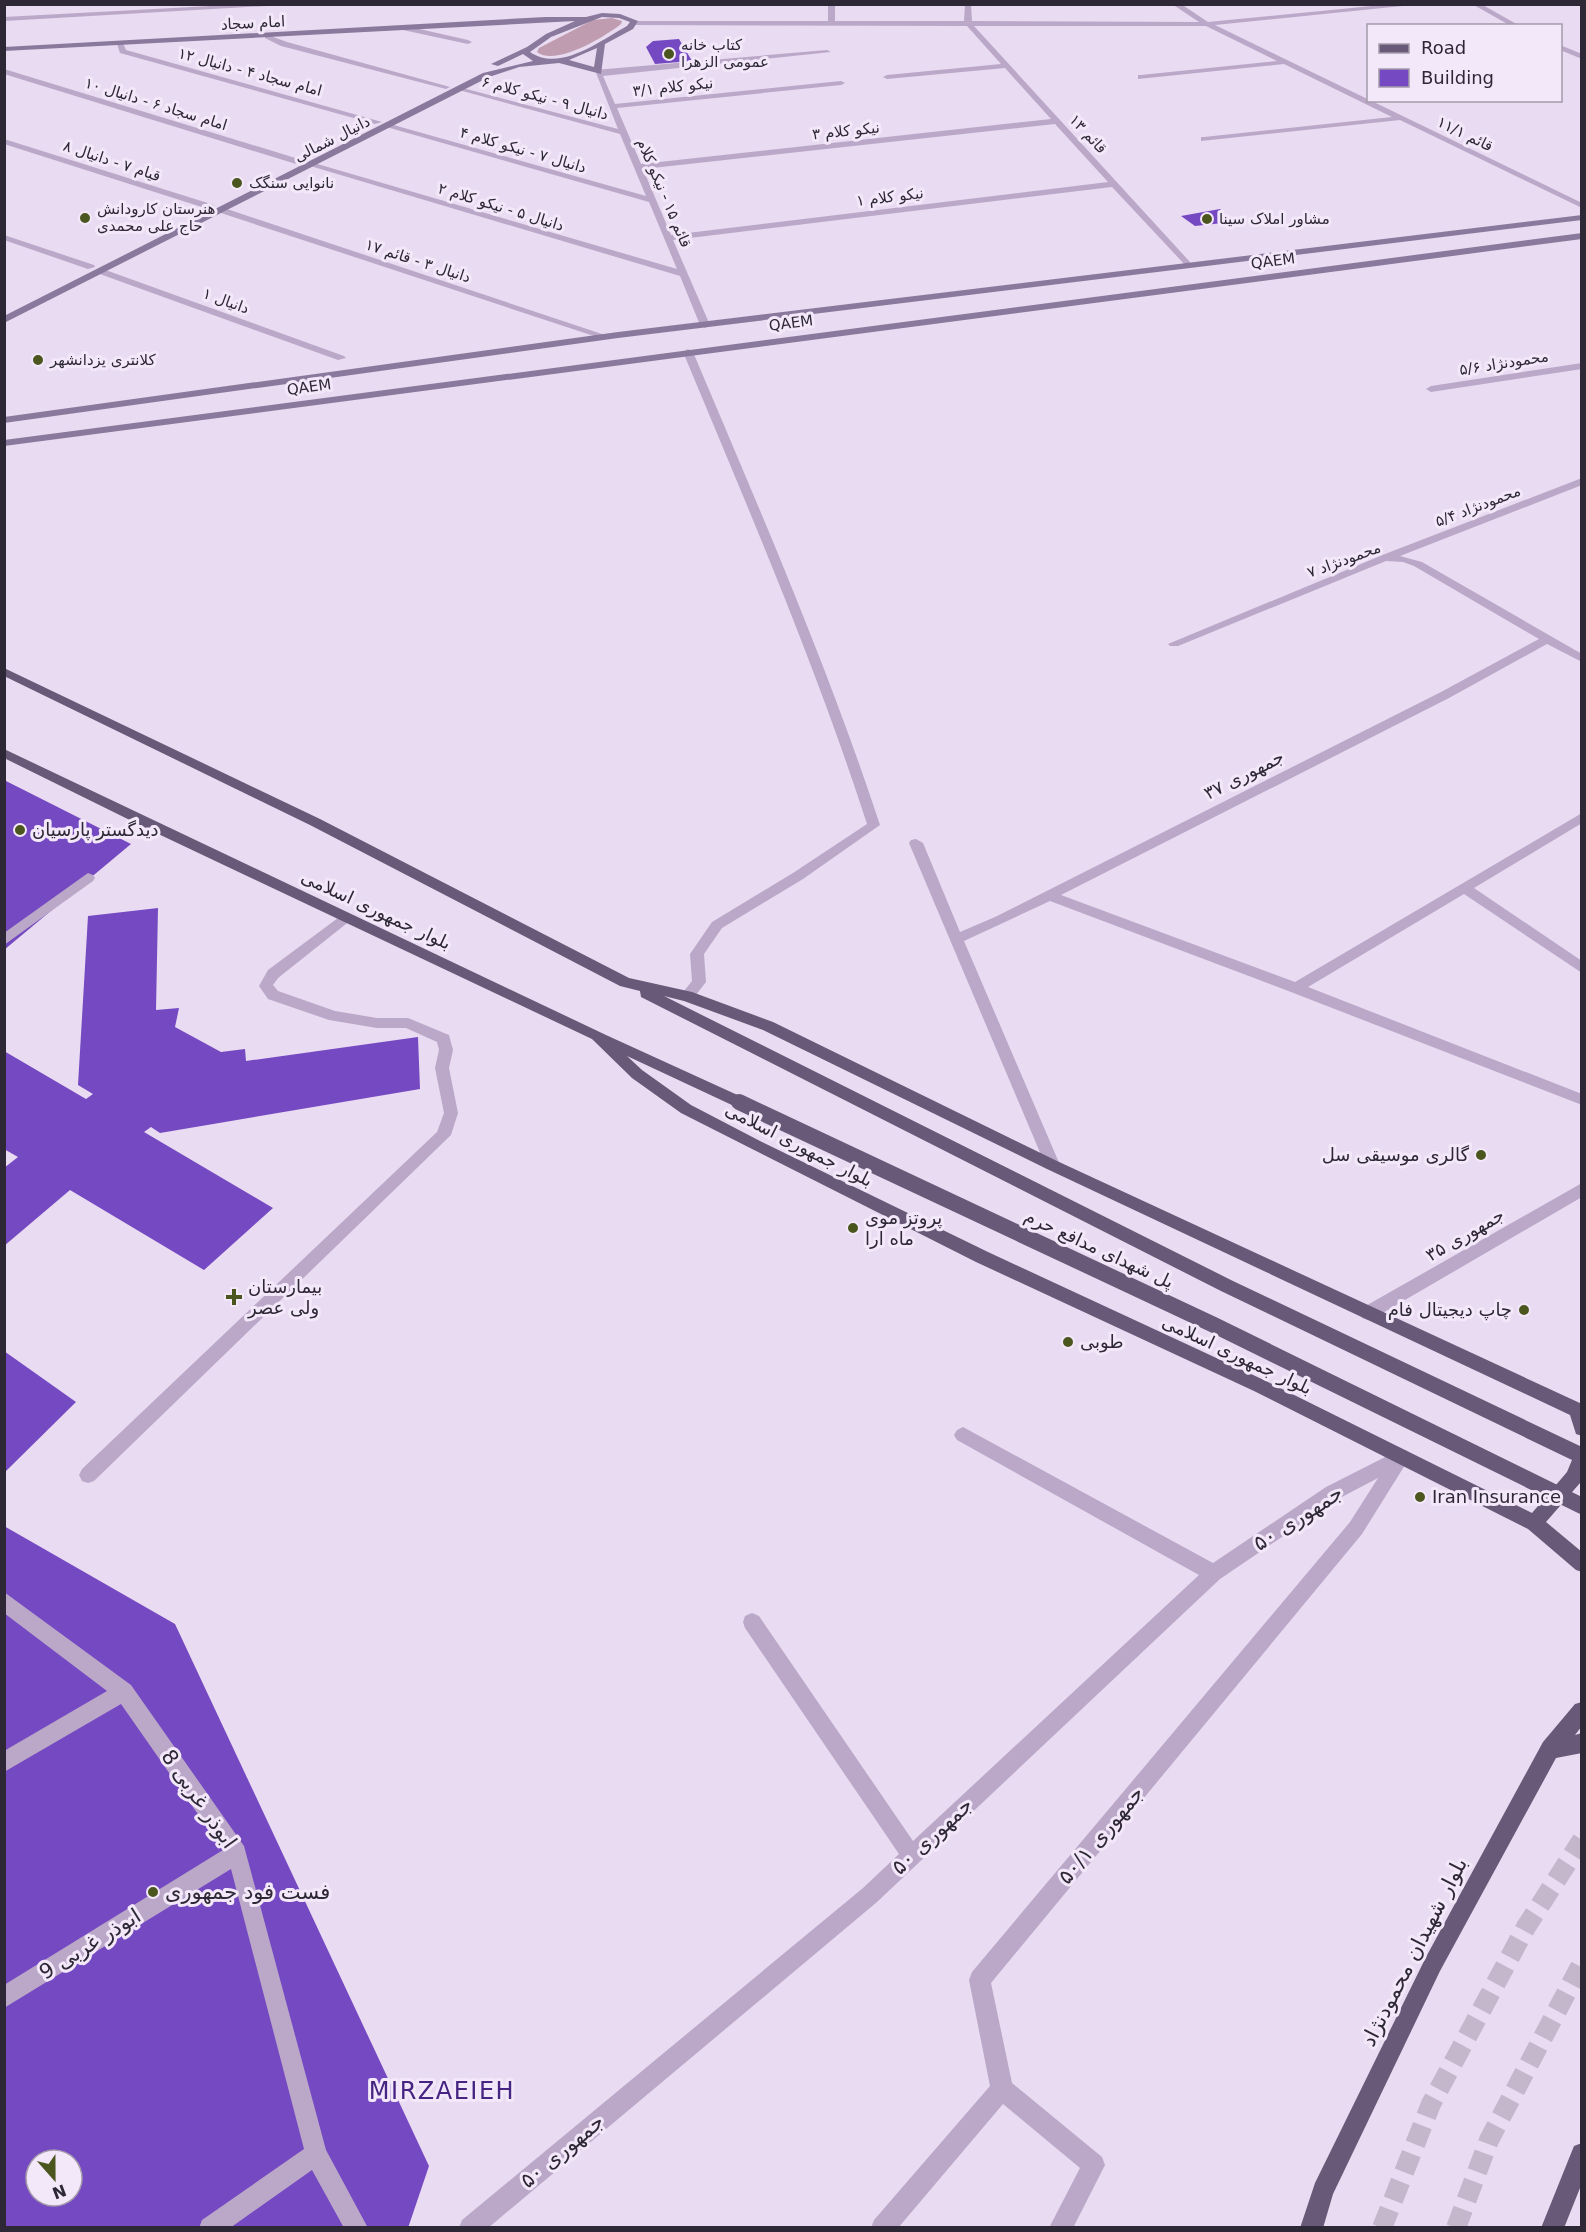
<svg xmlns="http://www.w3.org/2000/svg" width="1586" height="2232" font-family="'DejaVu Sans','Noto Naskh Arabic',sans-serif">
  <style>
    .green { fill: #bf9caf }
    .building { fill: #7549c2; fill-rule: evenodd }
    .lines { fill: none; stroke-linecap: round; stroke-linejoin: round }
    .primary-tunnel { stroke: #c4b7cc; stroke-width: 20; stroke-dasharray: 20 10; stroke-linecap: butt }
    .lane { fill: #bba8c9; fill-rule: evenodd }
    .street { fill: #bba8c9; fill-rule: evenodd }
    .secondary { fill: #8a799c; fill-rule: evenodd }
    .primary { fill: #675977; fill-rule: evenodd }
    .primary-bridge { stroke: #675977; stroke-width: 16 }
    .poi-dot { fill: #4b561f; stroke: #f3e8f9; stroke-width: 2 }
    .labels { text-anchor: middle; stroke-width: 6; stroke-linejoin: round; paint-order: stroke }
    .far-street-label { font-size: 15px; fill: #2e2836; stroke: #f3e8f9 }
    .far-poi-label { font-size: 15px; fill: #2e2836; stroke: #f3e8f9; text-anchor: start }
    .street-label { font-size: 18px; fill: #2e2836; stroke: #f3e8f9 }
    .poi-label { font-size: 18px; fill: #2e2836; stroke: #f3e8f9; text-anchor: start }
    .near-street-label { font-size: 21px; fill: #2e2836; stroke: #f3e8f9 }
    .near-poi-label { font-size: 21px; fill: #2e2836; stroke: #f3e8f9; text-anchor: start }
    .near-neighbourhood-label { font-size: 24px; letter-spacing: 1.5px; fill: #462482; stroke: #f3e8f9 }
  </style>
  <rect width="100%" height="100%" fill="#e9dbf1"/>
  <path class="green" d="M612,18L622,21L621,24C606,36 555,67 537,52L539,48L593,20Z"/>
  <path class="building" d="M679,39L692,61L655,64L646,47L653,41Z
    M1220,209L1232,222L1195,226L1181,216Z
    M4,780L131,844L4,950Z
    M158,908L156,1010L179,1008L175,1027L221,1052L245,1049L246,1061L418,1037L420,1089L160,1133L151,1127L144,1132L273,1208L204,1270L70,1190L4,1246V1168L18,1157L4,1149V1051L86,1099L93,1094L78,1085L88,916Z
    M4,1351L76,1402L4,1473Z
    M4,1526L175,1624L429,2166L408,2228H4ZM36,2160H72V2196H36Z"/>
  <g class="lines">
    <path class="primary-tunnel" d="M1382,2228L1431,2104L1526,1927L1582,1840
      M1456,2228L1489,2140L1582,1963"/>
    <path class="lane" d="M688,349L693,352C759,508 827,664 880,825L803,879L722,928L704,954L706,982L692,1000L687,1001L680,996L692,981L690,954L712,922L793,873L867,824C815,663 748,508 683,352Z
      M346,912L353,917L351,920L278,978L273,985L278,991L335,1011L377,1018H408L449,1035L453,1050L449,1068L458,1113L451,1135L94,1481L88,1483L82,1481L79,1475L82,1469L437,1132L444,1113L435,1068L439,1050L437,1042L406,1028H377L329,1020L268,999L259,986L268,970Z"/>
    <path class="street" d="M248,4H302L4,21V17Z
      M828,4H835V21H964L965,4H971L972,21L1199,22L1172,4H1181L1208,22L1392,4H1422L1215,25L1582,203V208L1400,120L1201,141V137H1204L1392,117L1284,64L1138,79V75H1141L1277,61L1206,26H974L1190,262V266L1187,267L1112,187L673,240L710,325L705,328L700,325L680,276L307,165L314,163L677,269L649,202L383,126L390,124L646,196L620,134L455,89L459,87L618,129L595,70L827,50L831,52L603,76L615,104L841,81L845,83L841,85L617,108L641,164L1051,119L1005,68L887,79L883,77L887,75L1001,64L967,26L633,25L629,23L633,21H828ZM1055,124L1108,182L671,235L643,169Z
      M1472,4H1481L1520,26H1511Z
      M406,26L468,40L472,42L468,44L403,30Z
      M265,34L287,42L450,87L446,89L281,46L265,38Z
      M116,41H122L126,50L382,122L375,124L120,53Z
      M1560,45L1582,54V59L1560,50Z
      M4,69L302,160L303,162L296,164L4,74Z
      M4,139L214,205L215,207L208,209L4,144Z
      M218,208H224L611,337L603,339L218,212Z
      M4,235L94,265L95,267L88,269L4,240Z
      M100,268L344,356L346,358L338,360L97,273L96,271Z
      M1582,363V369L1431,392L1426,389L1431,386Z
      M1582,478V485L1400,556L1422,562L1582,654V662L1547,644L1449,698L1061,895L1295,982L1582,813V823L1474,888L1582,961V973L1464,894L1308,987L1582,1094V1105L1291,992L1050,901L964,941L1060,1165L1057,1169H1047L909,843L911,840L916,839L923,843L960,932L995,917L1441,692L1539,639L1414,566L1403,562L1386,561L1178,646H1170L1168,644L1385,554Z
      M88,873L93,875L95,878L93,881L4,945V933Z
      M1582,1183V1197L1374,1318L1368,1320L1362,1318L1360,1313L1362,1308Z
      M963,1427L1213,1563L1326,1487L1401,1449L1407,1451L1410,1457L1362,1534L991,1983L1012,2083L1102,2157L1105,2165L1073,2228H1049L1080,2168L1003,2104L898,2228H871L874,2220L990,2086L969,1980L972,1972L1350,1522L1378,1478L1338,1499L1220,1579L877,1902L488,2228H459L462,2220L863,1888L899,1854L745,1628L743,1622L745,1616L752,1613L759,1616L913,1841L1199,1575L957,1440L954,1435L957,1430Z
      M4,1592L131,1685L244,1846L326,2150L368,2228H344L312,2170L230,2228H199L202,2220L304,2149L231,1869L4,2008V1985L223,1850L121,1704L4,1772V1751L107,1691L4,1613Z"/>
    <path class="secondary" d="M602,13L620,14L638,21L633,29L605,44L601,74L559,63L519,67L489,77L4,323V316L483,73L533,61L523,54L498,66L491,64L527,47L546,34L575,21L4,51V47L545,17H586ZM602,17L619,18L630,22L627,26C601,40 560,73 530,52L551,37ZM597,48L594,67L569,60Z
      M1582,215V220L618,338L4,423V417L618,332Z
      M1582,233V239L4,446V440Z"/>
    <path class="primary" d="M4,668L320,819L629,978L692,992L773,1022L1057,1161L1582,1404V1436L1576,1434L1570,1415L1047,1169L763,1030L684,1001L664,996L1233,1281L1582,1447L1580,1483L1546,1522L1582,1552V1572L1576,1570L1528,1529L1254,1391L976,1262L681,1113L632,1078L592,1039L152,831L4,758V749L606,1035L744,1098L746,1102L744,1106H734L627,1056L642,1070L691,1105L760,1141L988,1252L1266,1381L1532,1513L1567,1472L1572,1460L1221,1291L641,997L640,991L620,986L310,825L4,676Z
      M1582,1702V1726L1575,1735L1582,1733V1753L1556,1758L1440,1971L1333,2194L1323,2228H1300L1315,2183L1426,1957L1543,1742L1575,1704Z
      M1582,2143V2183L1564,2228H1541L1574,2146Z"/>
    <path class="primary-bridge" d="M739,1102L1214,1325L1582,1506"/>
  </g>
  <g class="poi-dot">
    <circle cx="669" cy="54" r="6"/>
    <circle cx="237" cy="183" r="6"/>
    <circle cx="85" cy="218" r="6"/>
    <circle cx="1207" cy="219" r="6"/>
    <circle cx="38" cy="360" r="6"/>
    <circle cx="20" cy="830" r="6"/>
    <circle cx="1481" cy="1155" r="6"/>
    <circle cx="853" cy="1228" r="6"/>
    <path d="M231 1288h6v6h6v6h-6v6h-6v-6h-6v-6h6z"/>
    <circle cx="1524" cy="1310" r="6"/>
    <circle cx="1068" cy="1342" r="6"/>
    <circle cx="1420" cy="1497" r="6"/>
    <circle cx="153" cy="1892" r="6"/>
  </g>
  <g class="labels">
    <g class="far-street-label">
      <text transform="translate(253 23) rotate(-3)" y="5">امام سجاد</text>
      <text transform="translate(250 72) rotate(15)" y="5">امام سجاد ۴ - دانیال ۱۲</text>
      <text transform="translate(673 87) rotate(-6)" y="5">نیکو کلام ۳/۱</text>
      <text transform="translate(545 98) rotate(15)" y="5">دانیال ۹ - نیکو کلام ۶</text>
      <text transform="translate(156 104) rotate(17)" y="5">امام سجاد ۶ - دانیال ۱۰</text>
      <text transform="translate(846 131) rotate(-6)" y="5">نیکو کلام ۳</text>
      <text transform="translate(1088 134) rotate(47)" y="5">قائم ۱۳</text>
      <text transform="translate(1465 134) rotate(26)" y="5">قائم ۱۱/۱</text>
      <text transform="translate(332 139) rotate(-27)" y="5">دانیال شمالی</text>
      <text transform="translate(523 150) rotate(16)" y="5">دانیال ۷ - نیکو کلام ۴</text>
      <text transform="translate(112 161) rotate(18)" y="5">قیام ۷ - دانیال ۸</text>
      <text transform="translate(664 193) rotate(67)" y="5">قائم ۱۵ - نیکو کلام</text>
      <text transform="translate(890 197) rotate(-7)" y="5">نیکو کلام ۱</text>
      <text transform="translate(501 207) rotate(17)" y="5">دانیال ۵ - نیکو کلام ۲</text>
      <text transform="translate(418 261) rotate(18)" y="5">دانیال ۳ - قائم ۱۷</text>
      <text transform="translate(1273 261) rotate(-7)" y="5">QAEM</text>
      <text transform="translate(226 301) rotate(20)" y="5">دانیال ۱</text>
      <text transform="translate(791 323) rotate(-7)" y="5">QAEM</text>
      <text transform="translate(1504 363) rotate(-9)" y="5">محمودنژاد ۵/۶</text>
      <text transform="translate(309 387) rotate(-8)" y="5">QAEM</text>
      <text transform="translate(1478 506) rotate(-21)" y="5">محمودنژاد ۵/۴</text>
      <text transform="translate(1344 560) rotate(-20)" y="5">محمودنژاد ۷</text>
    </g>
    <g class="far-poi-label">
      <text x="681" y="50">کتاب خانه<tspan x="681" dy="17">عمومی الزهرا</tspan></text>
      <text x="249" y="188">نانوایی سنگک</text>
      <text x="97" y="214">هنرستان کارودانش<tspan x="97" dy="17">حاج علی محمدی</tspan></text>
      <text x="1219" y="224">مشاور املاک سینا</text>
      <text x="50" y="365">کلانتری یزدانشهر</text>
    </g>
    <g class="street-label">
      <text transform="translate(1244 775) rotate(-27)" y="6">جمهوری ۳۷</text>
      <text transform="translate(376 910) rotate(25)" y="6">بلوار جمهوری اسلامی</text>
      <text transform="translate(799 1145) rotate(27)" y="6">بلوار جمهوری اسلامی</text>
      <text transform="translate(1465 1235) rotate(-30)" y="6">جمهوری ۳۵</text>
      <text transform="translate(1099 1249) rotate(25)" y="6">پل شهدای مدافع حرم</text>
      <text transform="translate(1237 1355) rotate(25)" y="6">بلوار جمهوری اسلامی</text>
    </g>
    <g class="poi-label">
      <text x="32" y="836">دیدگستر پارسیان</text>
      <text x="1469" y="1161" text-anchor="end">گالری موسیقی سل</text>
      <text x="865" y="1224">پروتز موی<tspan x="865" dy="21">ماه ارا</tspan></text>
      <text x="248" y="1293">بیمارستان<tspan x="248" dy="21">ولی عصر</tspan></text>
      <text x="1512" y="1316" text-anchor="end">چاپ دیجیتال فام</text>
      <text x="1080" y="1348">طوبی</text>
      <text x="1432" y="1503">Iran Insurance</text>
    </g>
    <g class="near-street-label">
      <text transform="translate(1298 1518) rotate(-33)" y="7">جمهوری ۵۰</text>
      <text transform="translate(199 1799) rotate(55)" y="7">ابوذر غربی 8</text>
      <text transform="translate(1101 1835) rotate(-50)" y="7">جمهوری ۵۰/۱</text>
      <text transform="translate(932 1836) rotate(-43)" y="7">جمهوری ۵۰</text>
      <text transform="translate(90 1944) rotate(-32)" y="7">ابوذر غربی 9</text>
      <text transform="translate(1414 1952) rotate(-63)" y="7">بلوار شهیدان محمودنژاد</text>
      <text transform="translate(562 2151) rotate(-40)" y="7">جمهوری ۵۰</text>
    </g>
    <g class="near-poi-label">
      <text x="165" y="1899">فست فود جمهوری</text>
    </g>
    <g class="near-neighbourhood-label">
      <text x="442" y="2099">MIRZAEIEH</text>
    </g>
  </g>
  <rect width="1586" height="2232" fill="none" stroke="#2e2836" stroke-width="12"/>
  <rect x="1367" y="24" width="195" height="78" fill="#f3e8f9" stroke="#a49bab" stroke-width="1.5"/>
  <rect x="1379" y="44" width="30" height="9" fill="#675977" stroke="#a49bab" stroke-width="1.5"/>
  <text x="1421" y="54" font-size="18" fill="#2e2836">Road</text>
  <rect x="1379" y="69" width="30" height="18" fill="#7549c2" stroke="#a49bab" stroke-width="1.5"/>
  <text x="1421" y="84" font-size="18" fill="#2e2836">Building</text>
  <g transform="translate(54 2178) rotate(159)"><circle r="28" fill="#f3e8f9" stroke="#a49bab" stroke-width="1.5"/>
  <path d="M0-4.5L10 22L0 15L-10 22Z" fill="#4b561f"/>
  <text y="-9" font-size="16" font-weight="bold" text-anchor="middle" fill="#2e2836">N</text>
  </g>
</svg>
